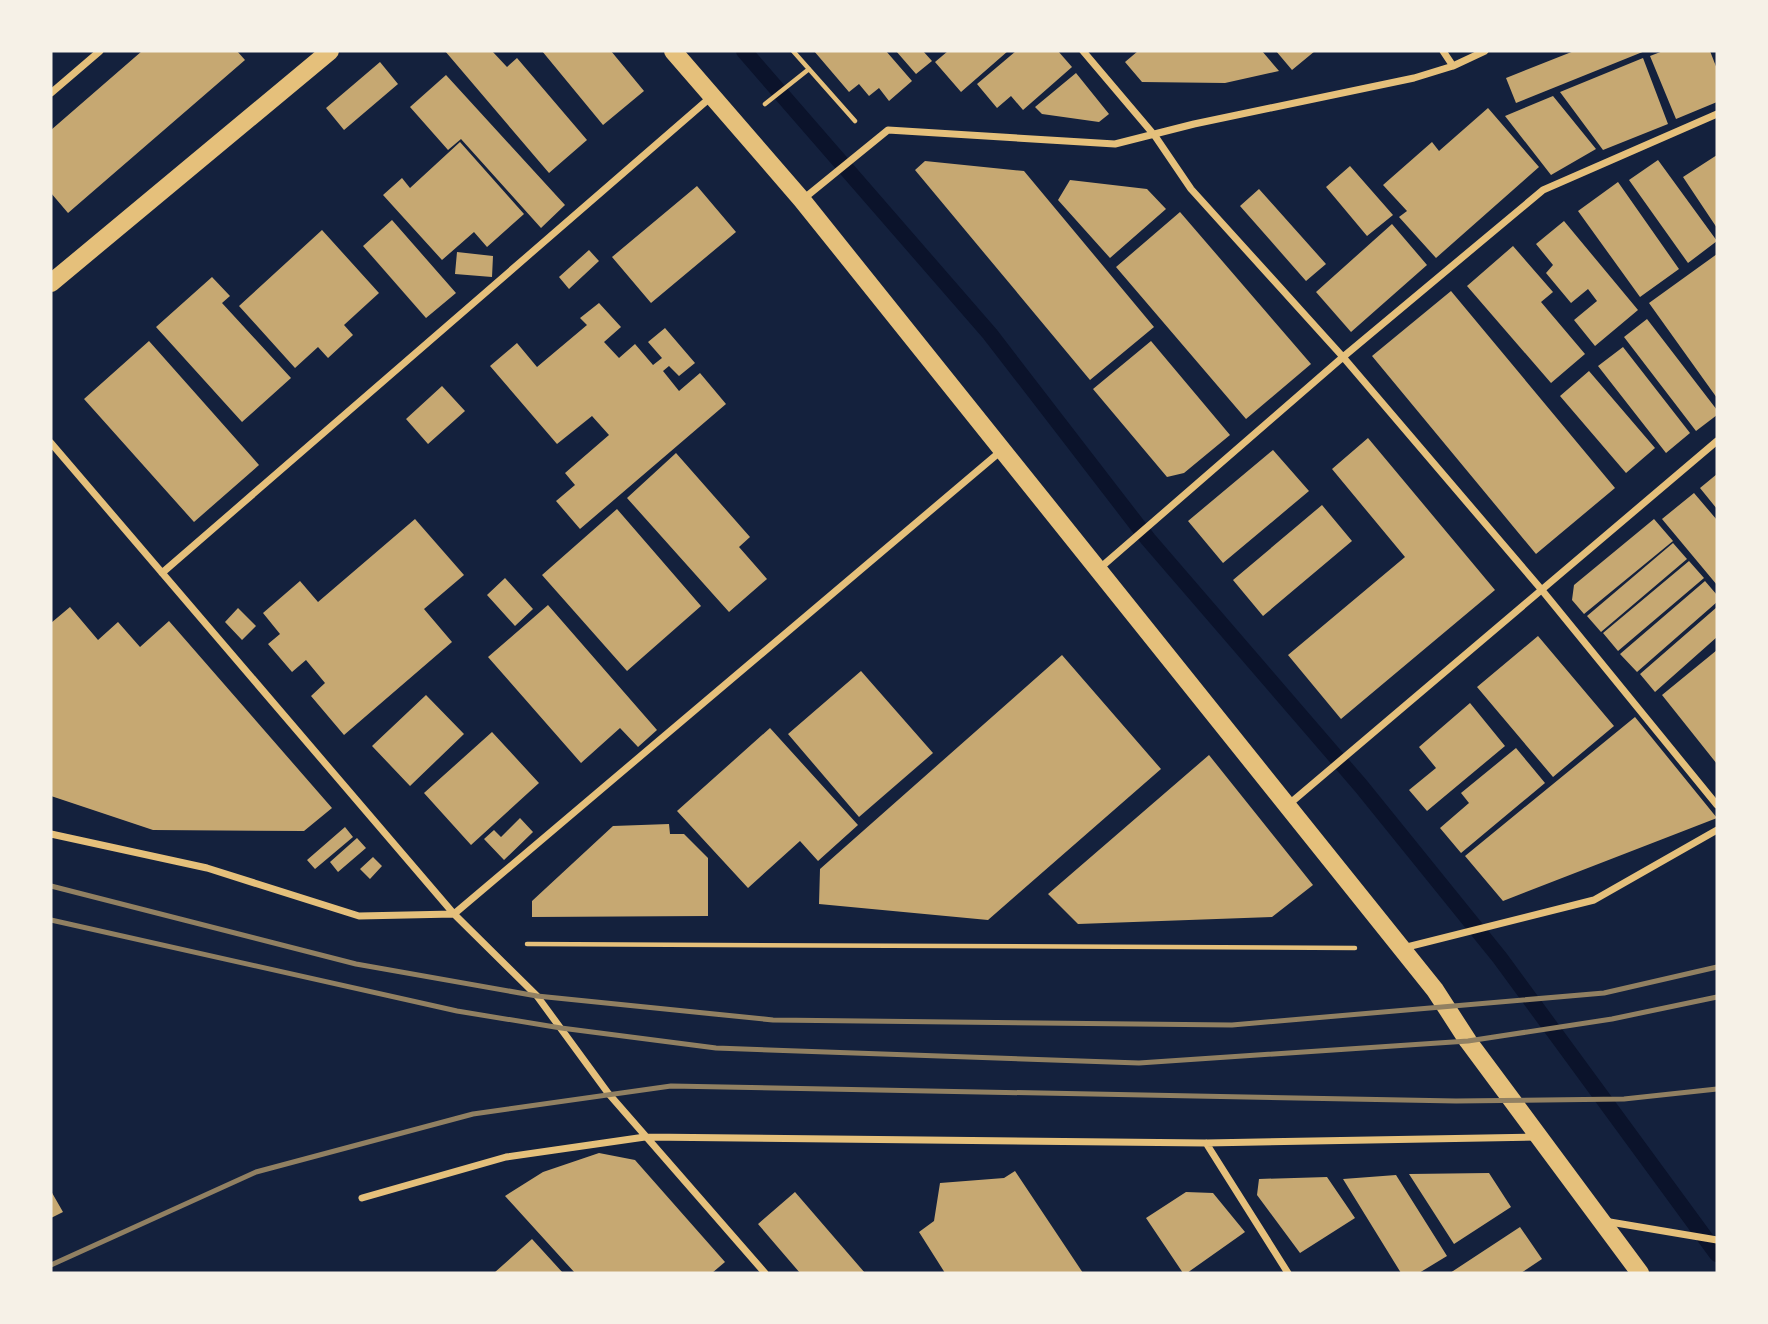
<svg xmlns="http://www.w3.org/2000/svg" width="1768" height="1324" font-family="'Varela Round',sans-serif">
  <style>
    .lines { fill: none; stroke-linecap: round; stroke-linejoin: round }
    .stream { stroke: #0b132b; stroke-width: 16 }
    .building { fill: #c6a872 }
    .path { stroke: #e5c07b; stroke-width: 4.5 }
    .minor { stroke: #e5c07b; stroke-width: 7 }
    .primary { stroke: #e5c07b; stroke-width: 18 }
    .rail { stroke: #918062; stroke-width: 5 }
  </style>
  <rect width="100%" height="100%" fill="#14213d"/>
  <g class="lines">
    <path class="stream" d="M744,51L990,334L1148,539L1361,786L1500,958L1717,1254"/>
  </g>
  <path class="building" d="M142,51H237L245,60L68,213L51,193V130Z
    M445,51H492L507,67L517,58L587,140L549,173Z
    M542,51H611L644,91L603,125Z
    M814,51H886L912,81L889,101L879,88L869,96L859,84L849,92Z
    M896,51H923L932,61L916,74Z
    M948,51H1008L961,92L935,62Z
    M1016,51H1058L1072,67L1023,110L1011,96L997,108L977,84Z
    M1138,51H1262L1279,71L1225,83L1142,82L1125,62Z
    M1276,51H1315L1292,70Z
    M1574,51H1645L1516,103L1506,78Z
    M1663,51H1710L1717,69V102L1676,119L1650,56Z
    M1643,58L1668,124L1603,150L1560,92Z
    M380,62L398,84L344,130L326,108Z
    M1076,73L1109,114L1099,122L1042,114L1035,107Z
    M446,75L565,205L541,228L461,139L448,150L410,107Z
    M1553,96L1596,149L1551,175L1505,116Z
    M1488,108L1539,167L1436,258L1399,217L1407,211L1383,185L1432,142L1439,151Z
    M460,142L524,214L487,247L474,232L442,260L383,195L402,178L410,188Z
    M1717,155V228L1683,177Z
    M1658,160L1717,241L1688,263L1629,180Z
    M925,161L1024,171L1154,327L1090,380L915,170Z
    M1350,166L1393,215L1367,236L1326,187Z
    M1070,180L1147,189L1166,209L1110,258L1058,200Z
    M1618,182L1679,269L1640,297L1578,211Z
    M697,186L736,232L651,303L612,257Z
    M1259,189L1326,264L1306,281L1240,206Z
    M1180,212L1311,364L1246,419L1116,267Z
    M392,220L456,293L426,318L363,246Z
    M1564,221L1638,310L1595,346L1574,320L1597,301L1588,289L1571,303L1546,273L1553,265L1536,244Z
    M1392,224L1427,265L1351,332L1316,292Z
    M322,230L379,293L344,325L353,335L328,358L318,347L295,368L239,306Z
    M1513,246L1553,292L1541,302L1585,354L1551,383L1467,286Z
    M589,250L599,261L569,289L559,277Z
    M457,252L493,256L492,277L455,274Z
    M1717,254V398L1649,303Z
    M212,277L230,296L222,303L291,378L242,422L156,327Z
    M1451,291L1615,488L1536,554L1372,356Z
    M599,303L621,327L604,342L619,358L635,344L653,365L662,358L648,342L665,328L695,363L679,376L669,366L663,371L679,391L700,373L726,404L580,529L556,501L575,485L565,473L609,435L592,416L557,444L490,366L517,343L537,367L587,325L580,318Z
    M1647,319L1717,410V415L1696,431L1624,337Z
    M149,341L259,465L194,522L84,399Z
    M1151,341L1230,435L1184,473L1167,477L1093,389Z
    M1623,347L1690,433L1666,453L1598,366Z
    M1589,371L1655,448L1626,473L1560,396Z
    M442,386L465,411L428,444L406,419Z
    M1368,438L1495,590L1341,719L1288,655L1405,557L1332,469Z
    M1273,450L1309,491L1223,563L1188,521Z
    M676,453L750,537L739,547L767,579L729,612L627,498Z
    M1717,474V509L1700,488Z
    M1694,493L1717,520V585L1662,519Z
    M1322,505L1352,541L1263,616L1233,580Z
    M617,509L701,606L627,671L542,575Z
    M415,519L464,575L424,609L452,642L344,735L311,696L325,683L306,660L292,672L268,644L280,634L263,613L300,581L318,602Z
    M1654,519L1673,541L1584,614L1572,600L1574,585Z
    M1673,543L1687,559L1601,632L1587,616Z
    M1689,561L1704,578L1618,651L1603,633Z
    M505,578L533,609L515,626L487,595Z
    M1705,581L1717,595V602L1637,672L1620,654Z
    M548,605L657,730L638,747L620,728L581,763L488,657Z
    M70,607L98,640L118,622L140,647L169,621L332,808L304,831L153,830L51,796V623Z
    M1717,607V637L1655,692L1640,674Z
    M238,608L256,626L242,640L225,622Z
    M1538,636L1614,726L1553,777L1477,687Z
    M1717,650V764L1662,695Z
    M1062,655L1161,769L988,920L819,904L820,869Z
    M861,671L933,753L859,817L788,734Z
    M426,695L464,734L410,786L372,746Z
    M1470,703L1505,746L1427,811L1409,790L1436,768L1419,747Z
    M1635,717L1717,818L1503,901L1465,856Z
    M770,728L858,825L818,861L800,841L748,888L677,811Z
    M492,732L539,783L471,845L424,793Z
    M1516,748L1545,783L1461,853L1440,828L1469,803L1461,793Z
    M1209,755L1313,885L1272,917L1078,924L1048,894Z
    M520,818L533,832L504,860L484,839L494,830L501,837Z
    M669,824L670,834H684L708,858V916L532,917V901L613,826Z
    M345,827L353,837L315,869L307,860Z
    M357,838L366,848L338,872L330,862Z
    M373,857L382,866L370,879L360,869Z
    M599,1153L635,1160L725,1262L712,1273H575L505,1196L543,1172Z
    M1015,1171L1083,1273H945L919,1232L934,1221L940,1183L1004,1178Z
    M1489,1173L1511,1207L1454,1244L1409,1174Z
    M1396,1175L1447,1256L1419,1273H1401L1343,1179Z
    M1327,1177L1355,1218L1300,1253L1257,1195L1259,1179Z
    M51,1191L63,1212L51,1218Z
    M795,1192L865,1273H800L758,1224Z
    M1186,1192L1213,1193L1245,1232L1187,1273H1183L1146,1218Z
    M1520,1227L1542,1259L1521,1273H1450Z
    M532,1239L563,1273H494Z"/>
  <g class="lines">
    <path class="path" d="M793,51L855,121
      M765,104L809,69
      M527,944L1355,948"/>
    <path class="minor" d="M1083,51L1155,136L1191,189L1343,357L1541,589L1717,805
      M1443,51L1453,66
      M51,93L100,51
      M802,200L888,130L1115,144L1194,124L1414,78L1453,66L1485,51
      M51,443L454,914L1001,451
      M1100,568L1343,357L1543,190L1717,114
      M162,573L711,97
      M1288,805L1717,441
      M51,834L207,868L359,916L454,914L537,996L608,1093L765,1273
      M1403,948L1594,900L1717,830
      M1206,1143L1288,1273
      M362,1198L506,1157L645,1137L1206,1143L1536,1137
      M1604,1221L1717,1240"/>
    <path class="primary" d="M673,51L802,200L1435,990L1468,1041L1640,1273
      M51,283L330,51"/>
    <path class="rail" d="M51,886L356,964L537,996L773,1020L1232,1025L1604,993L1717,967
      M51,920L457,1011L561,1028L716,1048L1139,1063L1468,1041L1612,1019L1717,997
      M51,1265L256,1172L473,1114L671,1086L1456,1101L1624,1099L1717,1089"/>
  </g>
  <rect width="1768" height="1324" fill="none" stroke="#f6f1e7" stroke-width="105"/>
</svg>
